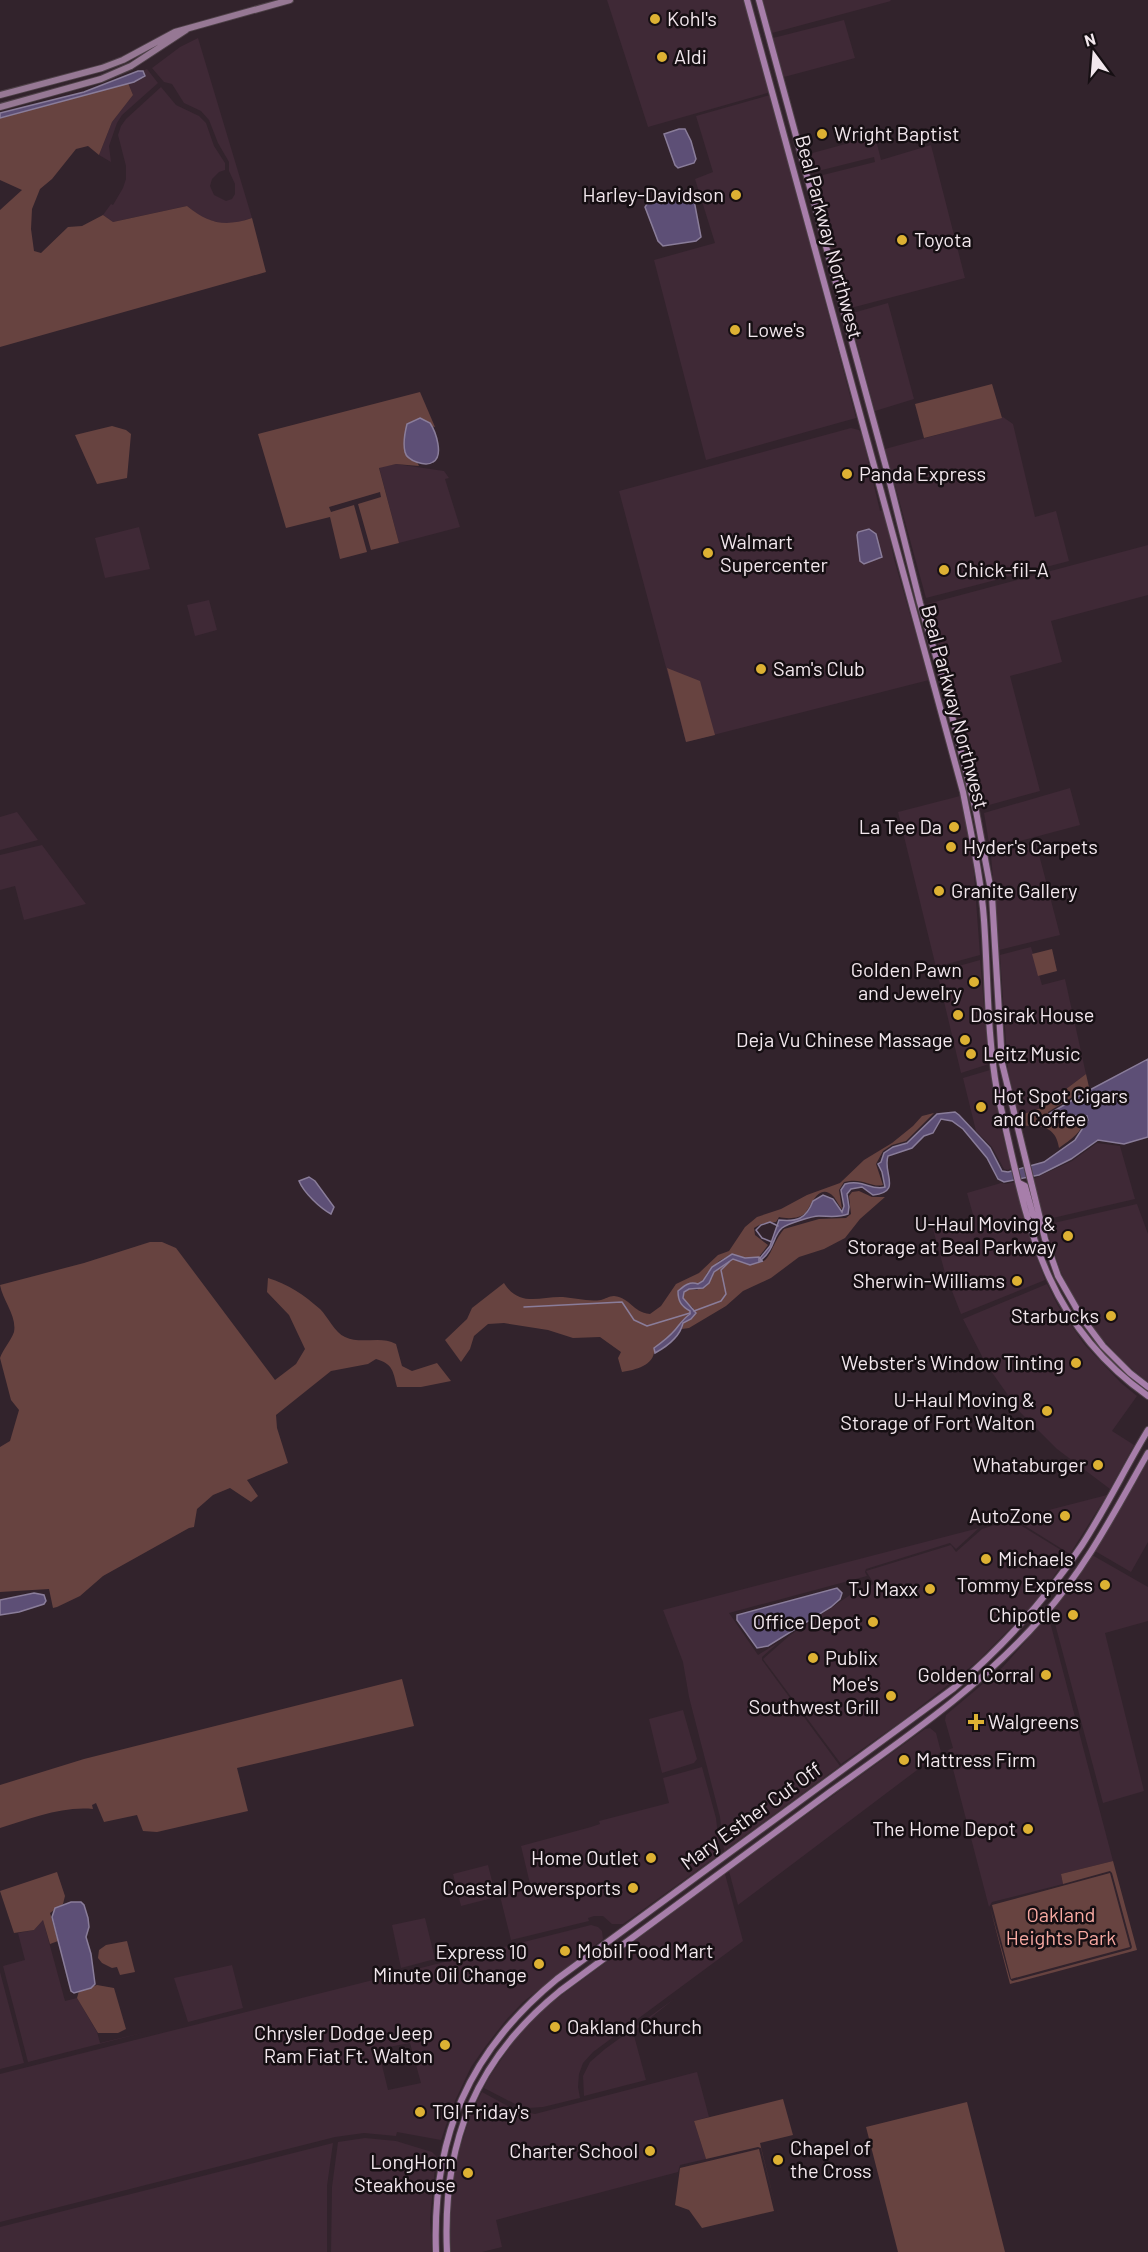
<svg xmlns="http://www.w3.org/2000/svg" width="1148" height="2252" font-family="Barlow,sans-serif">
  <style>
    .built { fill: #3f2936; fill-rule: evenodd }
    .green { fill: #674340 }
    .water { fill: #5d4f76; stroke: #8a7d9a; stroke-width: 1.5 }
    .lines { fill: none; stroke-linecap: round; stroke-linejoin: round }
    .stream { stroke: #8a7d9a; stroke-width: 1.5 }
    .secondary-casing { stroke: #4e4148; stroke-width: 8 }
    .primary-casing { stroke: #4e4148; stroke-width: 8 }
    .secondary { stroke: #967894; stroke-width: 6 }
    .primary { stroke: #a77eaa; stroke-width: 6 }
    .poi-dot { fill: #ddb133; stroke: #160f13; stroke-width: 2 }
    .labels { text-anchor: middle; stroke-width: 5; stroke-linejoin: round; paint-order: stroke }
    .poi-label { font-size: 20px; fill: #f2e7ed; stroke: #160f13; text-anchor: end }
    .street-label { font-size: 20px; fill: #f2e7ed; stroke: #160f13 }
    .park-label { font-size: 20px; fill: #f8a9a2; stroke: #160f13 }
  </style>
  <rect width="100%" height="100%" fill="#32232c"/>
  <path class="built" d="M607,0H746L771,92L648,127Z
    M763,0H890L891,1L772,33Z
    M844,20L855,58L784,77L773,38Z
    M198,38L252,218L236,223H220L202,218L187,206L113,222L103,215L111,204L113,205L123,188L126,179V166L118,135L121,126L126,119L161,87L176,105L199,116L206,123L214,146L225,163V170L219,172L212,179L210,186L214,195L226,201L232,199L235,194V184L229,171V162L218,143L209,120L201,111L184,103L172,84L164,82L152,68L180,47Z
    M147,69L158,83L122,115L117,123L109,146L111,162L99,155L112,122L133,95L126,78Z
    M770,95L856,418L706,460L654,260L715,243L695,179L713,172L696,116Z
    M875,136L881,160L931,145L965,278L847,309L811,178L875,162L874,157L810,173L805,155Z
    M888,303L914,399L875,411L849,314Z
    M1003,417L1013,424L1035,517L1056,511L1069,561L926,598L885,449Z
    M851,428L859,430L862,435L880,511L882,510L887,525L894,559L929,680L686,742L619,491Z
    M396,464L444,471L449,478L445,479L460,527L399,543L379,467Z
    M139,527L150,569L105,578L95,538Z
    M1148,545V595L1051,621L1062,662L1010,676L1040,791L982,807L927,604Z
    M209,600L217,630L195,636L187,605Z
    M1070,788L1080,825L990,849L984,813Z
    M960,796L973,860L980,955L936,967L898,812Z
    M17,812L38,840L0,850V817Z
    M1036,843L1060,935L999,950L991,855Z
    M42,845L86,904L24,920L15,886L0,890V855Z
    M1031,947L1042,985L1065,979L1086,1074L1041,1108L1018,1116L1008,1070L1000,955Z
    M980,960L989,1064L961,1073L937,972Z
    M990,1070L1000,1124L1011,1168L1008,1170L1004,1169L992,1147L976,1131L963,1078Z
    M1097,1143L1120,1146L1135,1199L1044,1220L1033,1179L1072,1161Z
    M1015,1182L1034,1250L1045,1280L961,1314L945,1273L933,1229L974,1218L967,1193L1001,1183L1005,1184Z
    M1137,1204L1148,1234V1382L1124,1362L1099,1335L1075,1300L1061,1272L1045,1225Z
    M1047,1284L1058,1306L1084,1344L1121,1383L1137,1396L1112,1431L1134,1445L1110,1489L1057,1449L1020,1412L986,1364L963,1319Z
    M1148,1461V1542L1131,1572L1095,1551Z
    M1107,1495L1070,1554L1014,1519Z
    M1012,1520L1069,1555L1035,1603L978,1661L902,1721L841,1764L763,1659L789,1636L850,1595L874,1584L866,1571L951,1545L956,1552L982,1529Z
    M979,1528L956,1549L950,1543L866,1569L865,1572L867,1576L729,1613L758,1655L779,1642L762,1657V1660L840,1766L724,1851L720,1817L689,1697L683,1662L663,1610Z
    M1092,1555L1148,1587V1621L1105,1633L1144,1791L1103,1803L1054,1620L1049,1614L1075,1583Z
    M1046,1618L1050,1622L1113,1861L1061,1874L1063,1884L992,1902L989,1907L948,1750L953,1748L945,1720L946,1715L1003,1667Z
    M683,1710L697,1759L694,1763L662,1773L649,1719Z
    M930,1728L936,1733L941,1752L738,1905L729,1871L925,1729Z
    M702,1767L716,1818L720,1854L623,1924H612L603,1916H594L588,1918L589,1921L511,1940L500,1896L531,1888L521,1846L591,1827L600,1824L599,1821L669,1803L663,1778Z
    M488,1865L496,1897L461,1906L453,1874Z
    M725,1874L743,1941L593,2052L583,2063L579,2074L578,2087L580,2098L543,2107L528,2108L517,2105L484,2088L488,2079L517,2036L547,2006Z
    M425,1918L435,1959L401,1968L392,1925Z
    M43,1920L65,2001L77,1998L97,2032L100,2043L150,2031L28,2062L3,1966L25,1960L18,1933L34,1930Z
    M591,1925L598,1927L602,1931L603,1939L523,2002L506,2020L485,2047L471,2067L453,2105L441,2140L397,2132L396,2136L364,2133L335,2137L0,2222V2074ZM410,2043L421,2083L388,2090L378,2049Z
    M232,1965L243,2008L188,2022L174,1978Z
    M0,1972L24,2063L0,2069Z
    M674,1999L633,2032L646,2080L584,2096L583,2076L590,2062L605,2049Z
    M697,2072L709,2117L694,2121L706,2159L680,2165L678,2172L496,2220L502,2247L482,2252H451L450,2199L458,2154L472,2111L482,2092L515,2110L535,2114Z
    M365,2138L396,2141L432,2152L436,2156L430,2219L432,2252H331L332,2187L338,2142Z
    M333,2143L327,2186V2252H0V2227Z"/>
  <path class="green" d="M126,78L133,95L112,122L99,155L88,146L76,149L52,179L40,189L32,209L31,229L34,251L41,253L68,227L82,226L103,215L113,222L187,206C209,224 225,227 252,218L266,272L0,347V210L22,190L0,180V115L96,89Z
    M992,384L1002,418L924,438L915,404Z
    M420,392L435,427L425,425L412,459L417,462L419,466L396,464L379,468L399,543L371,550L358,504L381,497L380,492L329,507L331,512L354,505L367,552L340,559L330,517L286,528L258,434Z
    M112,426L126,430L131,434L127,478L97,484L75,435Z
    M667,668L700,681L715,735L686,742Z
    M1052,949L1057,971L1038,976L1032,954Z
    M1086,1074L1089,1087L1048,1112L1049,1119L1060,1124L1072,1117L1085,1118C1082,1133 1071,1139 1059,1148C1056,1125 1039,1125 1020,1126L1018,1116L1041,1108Z
    M934,1113L906,1141L892,1145L883,1151L876,1164L883,1185C871,1188 863,1177 844,1182L839,1190L842,1209C839,1206 837,1201 834,1197C819,1181 811,1206 806,1212C801,1219 787,1219 779,1217L776,1222L761,1224L754,1228L755,1235L768,1245L759,1257L745,1258L732,1254L719,1261L707,1273L703,1281L698,1284H686L678,1291C678,1301 681,1306 690,1311V1314C683,1319 680,1324 675,1330C669,1337 661,1343 654,1348C656,1365 636,1370 622,1372L618,1358L621,1352L600,1337L573,1338L548,1330L504,1323L488,1324L474,1336L470,1349L461,1362L445,1340L467,1319L472,1308L504,1283C520,1308 541,1296 563,1297C576,1298 588,1302 601,1300C605,1299 609,1296 614,1296C631,1298 632,1312 650,1314L661,1306L676,1284L699,1273L718,1255L729,1251L745,1227L757,1217L781,1209L807,1195L840,1183L864,1160L892,1143L913,1126L922,1116Z
    M859,1191L872,1197H885L860,1219L845,1238L824,1249L799,1257L771,1278L743,1291L726,1306L689,1328L682,1329L683,1323L691,1319L693,1308L683,1298L684,1292L689,1289L697,1290L712,1278L714,1272L733,1259C775,1273 765,1252 784,1229L819,1219L846,1218L851,1214L849,1196L852,1192Z
    M150,1242H162L176,1248L275,1380L296,1364L305,1349L289,1315L267,1292L268,1278C288,1284 304,1295 320,1309C328,1317 335,1333 345,1337C362,1345 380,1335 396,1344L402,1366L412,1371L437,1363L451,1381L421,1387H397C393,1371 393,1364 376,1359L368,1364L331,1371L276,1415L277,1428L288,1463L247,1480L258,1496L251,1502L230,1488L213,1495L197,1509L194,1527L189,1528L103,1576L80,1596L57,1607L53,1608L49,1589L0,1592V1447L10,1441L19,1410L11,1400L0,1358C3,1349 11,1341 14,1332C17,1316 3,1301 0,1285L84,1263Z
    M402,1679L414,1726L237,1768L248,1811L157,1832L143,1831L137,1815L104,1822L96,1803L92,1805L93,1809C61,1806 30,1819 0,1828V1785L84,1759Z
    M1113,1861L1137,1950L1010,1984L990,1907L1010,1979L1012,1981L1131,1949L1132,1947L1112,1873L1110,1871L1063,1884L1061,1874Z
    M57,1872L65,1896L63,1904L50,1913L58,1941L50,1944L43,1920L34,1930L14,1933L0,1891Z
    M1110,1873L1130,1947L1011,1979L992,1905Z
    M127,1941L135,1972L120,1975L117,1967L112,1968L102,1963L98,1958L99,1950L106,1945Z
    M97,1985L114,1988L126,2029L118,2033H98L77,1998L79,1991Z
    M783,2099L793,2135L760,2143L777,2213L761,2148L758,2147L706,2159L694,2121Z
    M967,2102L1005,2252H898L866,2127Z
    M759,2149L774,2211L702,2228L689,2210L675,2205L680,2168Z"/>
  <path class="water" d="M138,71H143L145,76L134,82L0,118V113L84,92Z
    M679,129H685L691,141L696,159L694,163L678,168L675,165L664,134Z
    M685,191L691,192L693,195L701,237L696,241L663,246L658,241L645,207L649,201Z
    M420,418L430,423C436,432 444,456 433,462C426,467 407,461 405,452C403,444 405,432 407,424Z
    M869,529L876,534L882,557L864,564L860,561L857,535L858,532Z
    M1148,1059V1137L1124,1144L1098,1140L1071,1159L1039,1175L1004,1182L998,1179L987,1158L963,1129L952,1121L941,1119L933,1133L924,1136L912,1148L888,1156C882,1173 903,1192 873,1195L862,1187L851,1189L847,1194L849,1207L848,1214C838,1218 829,1216 819,1216C812,1216 787,1224 782,1228C773,1235 775,1249 761,1260L760,1258L770,1246L779,1220C797,1222 806,1219 813,1201L823,1195L833,1199L842,1212L844,1206L841,1190L845,1184C863,1179 871,1191 885,1187L882,1172L878,1164L881,1162L884,1153L893,1147L907,1143L937,1114L955,1112L959,1115L990,1148L1002,1171L1008,1172L1044,1162L1075,1140L1088,1120L1087,1116C1074,1114 1061,1119 1049,1114L1086,1092Z
    M309,1177L315,1181L334,1207L331,1214C320,1208 304,1193 299,1181Z
    M732,1254L745,1258L759,1257V1261H763L750,1265L733,1259L714,1272L709,1283L703,1288L689,1289L684,1292L683,1298L696,1313L691,1319L683,1323C680,1337 666,1347 655,1353L654,1348C661,1343 669,1337 675,1330C680,1324 683,1319 690,1314V1311C681,1306 678,1301 678,1291C684,1286 689,1281 698,1284L703,1281L712,1267Z
    M837,1588L842,1593L840,1599L831,1607L768,1646L757,1648L737,1620V1615Z
    M34,1593L44,1595L46,1601L44,1604L19,1612L0,1615V1600Z
    M71,1902H81L84,1905L88,1918L89,1927L86,1937L91,1954L95,1984L91,1988L74,1993L71,1991L52,1917L55,1908Z"/>
  <g class="lines">
    <path class="stream" d="M772,1242L762,1238L756,1230L761,1225L770,1222L778,1226
      M524,1307L622,1302L634,1320L647,1326L690,1313
      M694,1311L721,1301L726,1294L721,1270L729,1262"/>
    <defs>
      <path id="secondary" d="M0,95L102,68L123,60L175,32L290,0
        M0,107L101,79L131,66L186,30"/>
      <path id="primary" d="M747,0L963,792C971,834 981,877 984,920C988,977 987,1034 997,1091C1026,1212 1037,1318 1148,1396
        M759,0L886,467L920,603L943,680L976,811L992,896L1002,1063L1045,1239L1058,1276L1082,1318L1103,1346L1130,1373L1148,1387
        M1019,1183L1025,1186L1033,1215L1040,1223
        M436,2252C432,2137 468,2052 557,1979L954,1688C1004,1646 1046,1599 1082,1545C1106,1508 1125,1468 1148,1430
        M447,2252C442,2143 475,2060 560,1991C650,1925 740,1858 830,1792C905,1738 982,1686 1043,1616C1086,1568 1116,1509 1148,1453"/>
    </defs>
    <use href="#secondary" class="secondary-casing"/>
    <use href="#primary" class="primary-casing"/>
    <use href="#secondary" class="secondary"/>
    <use href="#primary" class="primary"/>
  </g>
  <g class="poi-dot">
    <circle cx="655" cy="19" r="6"/>
    <circle cx="662" cy="57" r="6"/>
    <circle cx="822" cy="134" r="6"/>
    <circle cx="736" cy="195" r="6"/>
    <circle cx="902" cy="240" r="6"/>
    <circle cx="735" cy="330" r="6"/>
    <circle cx="847" cy="474" r="6"/>
    <circle cx="708" cy="553" r="6"/>
    <circle cx="944" cy="570" r="6"/>
    <circle cx="761" cy="669" r="6"/>
    <circle cx="954" cy="827" r="6"/>
    <circle cx="951" cy="847" r="6"/>
    <circle cx="939" cy="891" r="6"/>
    <circle cx="974" cy="982" r="6"/>
    <circle cx="958" cy="1015" r="6"/>
    <circle cx="965" cy="1040" r="6"/>
    <circle cx="971" cy="1054" r="6"/>
    <circle cx="981" cy="1107" r="6"/>
    <circle cx="1068" cy="1236" r="6"/>
    <circle cx="1017" cy="1281" r="6"/>
    <circle cx="1111" cy="1316" r="6"/>
    <circle cx="1076" cy="1363" r="6"/>
    <circle cx="1047" cy="1411" r="6"/>
    <circle cx="1098" cy="1465" r="6"/>
    <circle cx="1065" cy="1516" r="6"/>
    <circle cx="986" cy="1559" r="6"/>
    <circle cx="1105" cy="1585" r="6"/>
    <circle cx="930" cy="1589" r="6"/>
    <circle cx="1073" cy="1615" r="6"/>
    <circle cx="873" cy="1622" r="6"/>
    <circle cx="813" cy="1658" r="6"/>
    <circle cx="1046" cy="1675" r="6"/>
    <circle cx="891" cy="1696" r="6"/>
    <path d="M973 1713h6v6h6v6h-6v6h-6v-6h-6v-6h6z"/>
    <circle cx="904" cy="1760" r="6"/>
    <circle cx="1028" cy="1829" r="6"/>
    <circle cx="651" cy="1858" r="6"/>
    <circle cx="633" cy="1888" r="6"/>
    <circle cx="565" cy="1951" r="6"/>
    <circle cx="539" cy="1964" r="6"/>
    <circle cx="555" cy="2027" r="6"/>
    <circle cx="445" cy="2045" r="6"/>
    <circle cx="420" cy="2112" r="6"/>
    <circle cx="650" cy="2151" r="6"/>
    <circle cx="778" cy="2160" r="6"/>
    <circle cx="468" cy="2173" r="6"/>
  </g>
  <g class="labels">
    <g class="poi-label">
      <text x="667" y="26" text-anchor="start">Kohl's</text>
      <text x="674" y="64" text-anchor="start">Aldi</text>
      <text x="834" y="141" text-anchor="start">Wright Baptist</text>
      <text x="724" y="202">Harley-Davidson</text>
      <text x="914" y="247" text-anchor="start">Toyota</text>
      <text x="747" y="337" text-anchor="start">Lowe's</text>
      <text x="859" y="481" text-anchor="start">Panda Express</text>
      <text x="720" y="549" text-anchor="start">Walmart<tspan x="720" dy="23">Supercenter</tspan></text>
      <text x="956" y="577" text-anchor="start">Chick-fil-A</text>
      <text x="773" y="676" text-anchor="start">Sam's Club</text>
      <text x="942" y="834">La Tee Da</text>
      <text x="963" y="854" text-anchor="start">Hyder's Carpets</text>
      <text x="951" y="898" text-anchor="start">Granite Gallery</text>
      <text x="962" y="977">Golden Pawn<tspan x="962" dy="23">and Jewelry</tspan></text>
      <text x="970" y="1022" text-anchor="start">Dosirak House</text>
      <text x="953" y="1047">Deja Vu Chinese Massage</text>
      <text x="983" y="1061" text-anchor="start">Leitz Music</text>
      <text x="993" y="1103" text-anchor="start">Hot Spot Cigars<tspan x="993" dy="23">and Coffee</tspan></text>
      <text x="1056" y="1231">U-Haul Moving &amp;<tspan x="1056" dy="23">Storage at Beal Parkway</tspan></text>
      <text x="1005" y="1288">Sherwin-Williams</text>
      <text x="1099" y="1323">Starbucks</text>
      <text x="1064" y="1370">Webster's Window Tinting</text>
      <text x="1035" y="1407">U-Haul Moving &amp;<tspan x="1035" dy="23">Storage of Fort Walton</tspan></text>
      <text x="1086" y="1472">Whataburger</text>
      <text x="1053" y="1523">AutoZone</text>
      <text x="998" y="1566" text-anchor="start">Michaels</text>
      <text x="1093" y="1592">Tommy Express</text>
      <text x="918" y="1596">TJ Maxx</text>
      <text x="1061" y="1622">Chipotle</text>
      <text x="861" y="1629">Office Depot</text>
      <text x="825" y="1665" text-anchor="start">Publix</text>
      <text x="1034" y="1682">Golden Corral</text>
      <text x="879" y="1691">Moe's<tspan x="879" dy="23">Southwest Grill</tspan></text>
      <text x="988" y="1729" text-anchor="start">Walgreens</text>
      <text x="916" y="1767" text-anchor="start">Mattress Firm</text>
      <text x="1016" y="1836">The Home Depot</text>
      <text x="639" y="1865">Home Outlet</text>
      <text x="621" y="1895">Coastal Powersports</text>
      <text x="577" y="1958" text-anchor="start">Mobil Food Mart</text>
      <text x="527" y="1959">Express 10<tspan x="527" dy="23">Minute Oil Change</tspan></text>
      <text x="567" y="2034" text-anchor="start">Oakland Church</text>
      <text x="433" y="2040">Chrysler Dodge Jeep<tspan x="433" dy="23">Ram Fiat Ft. Walton</tspan></text>
      <text x="432" y="2119" text-anchor="start">TGI Friday's</text>
      <text x="790" y="2155" text-anchor="start">Chapel of<tspan x="790" dy="23">the Cross</tspan></text>
      <text x="638" y="2158">Charter School</text>
      <text x="456" y="2169">LongHorn<tspan x="456" dy="23">Steakhouse</tspan></text>
    </g>
    <g class="street-label">
      <text transform="translate(829 237) rotate(75)" y="7">Beal Parkway Northwest</text>
      <text transform="translate(955 707) rotate(75)" y="7">Beal Parkway Northwest</text>
      <text transform="translate(751 1816) rotate(-36)" y="7">Mary Esther Cut Off</text>
    </g>
    <g class="park-label">
      <text x="1061" y="1922">Oakland<tspan x="1061" dy="23">Heights Park</tspan></text>
    </g>
  </g>
  <g transform="translate(1094 54) rotate(344)" stroke="#160f13" stroke-width="4.5" paint-order="stroke">
  <path d="M0-4.5L10 22L0 15L-10 22Z" fill="#f2e7ed"/>
  <text y="-9" font-size="16" font-weight="bold" text-anchor="middle" fill="#f2e7ed">N</text>
  </g>
</svg>
